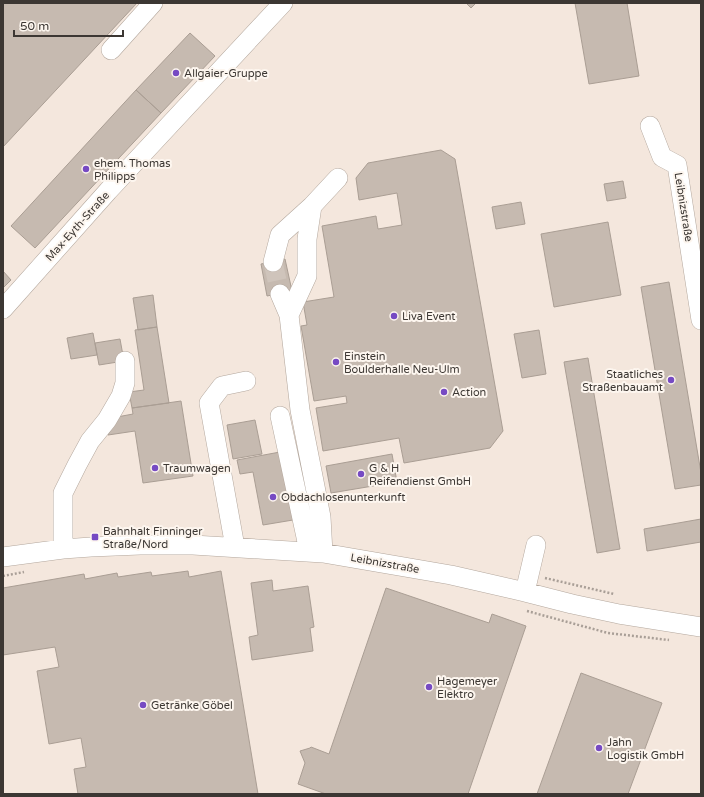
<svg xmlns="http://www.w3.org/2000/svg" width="704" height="797" font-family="'Varela Round',sans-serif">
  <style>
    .building { fill: #c6bab0; stroke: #aa9e94 }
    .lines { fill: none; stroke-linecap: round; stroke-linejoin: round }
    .minor-tunnel { stroke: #cfc4bb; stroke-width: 19; stroke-dasharray: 19 10; stroke-linecap: butt }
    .minor-casing { stroke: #b3a79d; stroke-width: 20 }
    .path { stroke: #a99f97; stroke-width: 2.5; stroke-dasharray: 2 2; stroke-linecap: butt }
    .minor { stroke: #fff; stroke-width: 19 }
    .poi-dot { fill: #764ac3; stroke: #fdf6ef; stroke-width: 1.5 }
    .labels { text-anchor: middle; stroke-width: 4; stroke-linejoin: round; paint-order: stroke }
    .poi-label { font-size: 11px; fill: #3c3733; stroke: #fdf6ef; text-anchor: start }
    .street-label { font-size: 11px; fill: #3c3733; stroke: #fdf6ef }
  </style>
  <rect width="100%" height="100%" fill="#f4e7dd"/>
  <path class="building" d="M3,3H137L3,147Z
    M466,3H476L471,8Z
    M575,3H627L639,76L589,84Z
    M190,33L215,56L161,113L136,90Z
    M136,90L161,113L35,248L11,226Z
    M441,150L455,159L503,431L490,448L404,463L399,438L323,451L316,408L347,403L346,396L314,401L301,326L307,325L303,302L334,297L322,226L376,216L378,229L402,225L397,193L359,200L356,178L368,163Z
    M623,181L626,198L607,201L604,184Z
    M521,202L525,224L496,229L492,207Z
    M608,222L621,295L554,307L541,234Z
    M285,259L292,291L267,296L261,264Z
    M3,271L11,280L3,288Z
    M669,282L701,473V485L675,489L641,287Z
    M153,295L157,327L138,330L133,298Z
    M157,327L169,403L132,408L129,392L144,390L135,330Z
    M539,330L546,374L522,378L514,334Z
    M93,333L97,355L71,359L67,338Z
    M120,339L124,361L99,365L95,343Z
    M588,358L620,549L597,553L564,362Z
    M181,401L193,476L143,483L135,431L108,435L117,417L133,414L132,408Z
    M255,420L262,454L233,459L227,425Z
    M280,452L293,520L263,525L253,472L240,474L237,460Z
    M392,454L397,482L331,493L326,466Z
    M701,519V542L647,551L644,529Z
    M188,571L189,577L221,571L258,794H78L74,769L86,767L81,738L49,744L37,671L59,667L55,647L3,655V588L84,574L85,579L117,573L118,577L151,572L152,576Z
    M272,580L273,591L308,586L314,627L310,628L313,651L252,660L249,637L258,635L251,583Z
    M386,588L489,623L492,614L526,626L468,794H326L298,784L305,763L300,751L310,748L311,747L329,754Z
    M581,673L662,703L628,794H537Z"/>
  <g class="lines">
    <path class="minor-tunnel" d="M273,262L280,294"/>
    <defs>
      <path id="minor" d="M111,50L153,3
        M650,126L662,157L677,165L701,320
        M273,262L280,235L312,206
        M280,294L289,315
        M3,309L108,191L283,3
        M280,416L309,551
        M235,547L209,403L222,386L246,381
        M63,549V493L77,465L90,441L107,420L121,396L125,383V361
        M323,553L321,517L300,410L289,315L307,276V239L312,206L338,178
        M3,557L63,549L91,547L140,545H193L323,553L451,575L525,592L572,604L619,614L701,627
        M525,592L536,545"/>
    </defs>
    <use href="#minor" class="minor-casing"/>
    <path class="path" d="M3,576L24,572
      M545,578L614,594
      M527,611L608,633L669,640"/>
    <use href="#minor" class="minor"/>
  </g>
  <g class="poi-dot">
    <circle cx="176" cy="73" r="4"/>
    <circle cx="86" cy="169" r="4"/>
    <circle cx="394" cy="316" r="4"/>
    <circle cx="336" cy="362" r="4"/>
    <circle cx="671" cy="380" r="4"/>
    <circle cx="444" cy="392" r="4"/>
    <circle cx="155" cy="468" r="4"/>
    <circle cx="361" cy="474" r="4"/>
    <circle cx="273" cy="497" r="4"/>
    <rect x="91" y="533" width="8" height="8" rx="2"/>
    <circle cx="429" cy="687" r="4"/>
    <circle cx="143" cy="705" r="4"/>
    <circle cx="599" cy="748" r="4"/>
  </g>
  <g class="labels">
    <g class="poi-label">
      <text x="184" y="77">Allgaier-Gruppe</text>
      <text x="94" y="167">ehem. Thomas<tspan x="94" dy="13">Philipps</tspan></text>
      <text x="402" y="320">Liva Event</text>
      <text x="344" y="360">Einstein<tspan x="344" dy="13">Boulderhalle Neu-Ulm</tspan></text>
      <text x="663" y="378" text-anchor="end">Staatliches<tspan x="663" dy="13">Straßenbauamt</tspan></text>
      <text x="452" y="396">Action</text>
      <text x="163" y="472">Traumwagen</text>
      <text x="369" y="472">G &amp; H<tspan x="369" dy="13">Reifendienst GmbH</tspan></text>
      <text x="281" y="501">Obdachlosenunterkunft</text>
      <text x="103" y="535">Bahnhalt Finninger<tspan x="103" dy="13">Straße/Nord</tspan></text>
      <text x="437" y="685">Hagemeyer<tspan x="437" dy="13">Elektro</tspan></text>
      <text x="151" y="709">Getränke Göbel</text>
      <text x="607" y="746">Jahn<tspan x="607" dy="13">Logistik GmbH</tspan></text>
    </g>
    <g class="street-label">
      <text transform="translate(684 207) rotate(81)" y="4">Leibnizstraße</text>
      <text transform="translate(77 226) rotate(-48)" y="4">Max-Eyth-Straße</text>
      <text transform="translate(385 563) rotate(10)" y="4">Leibnizstraße</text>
    </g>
  </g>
  <rect width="704" height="797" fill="none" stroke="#3c3733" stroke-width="8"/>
  <path d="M14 30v6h109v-6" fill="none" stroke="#3c3733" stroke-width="2"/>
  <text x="20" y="30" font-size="12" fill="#3c3733" stroke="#fdf6ef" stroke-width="3" paint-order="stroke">50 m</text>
</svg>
